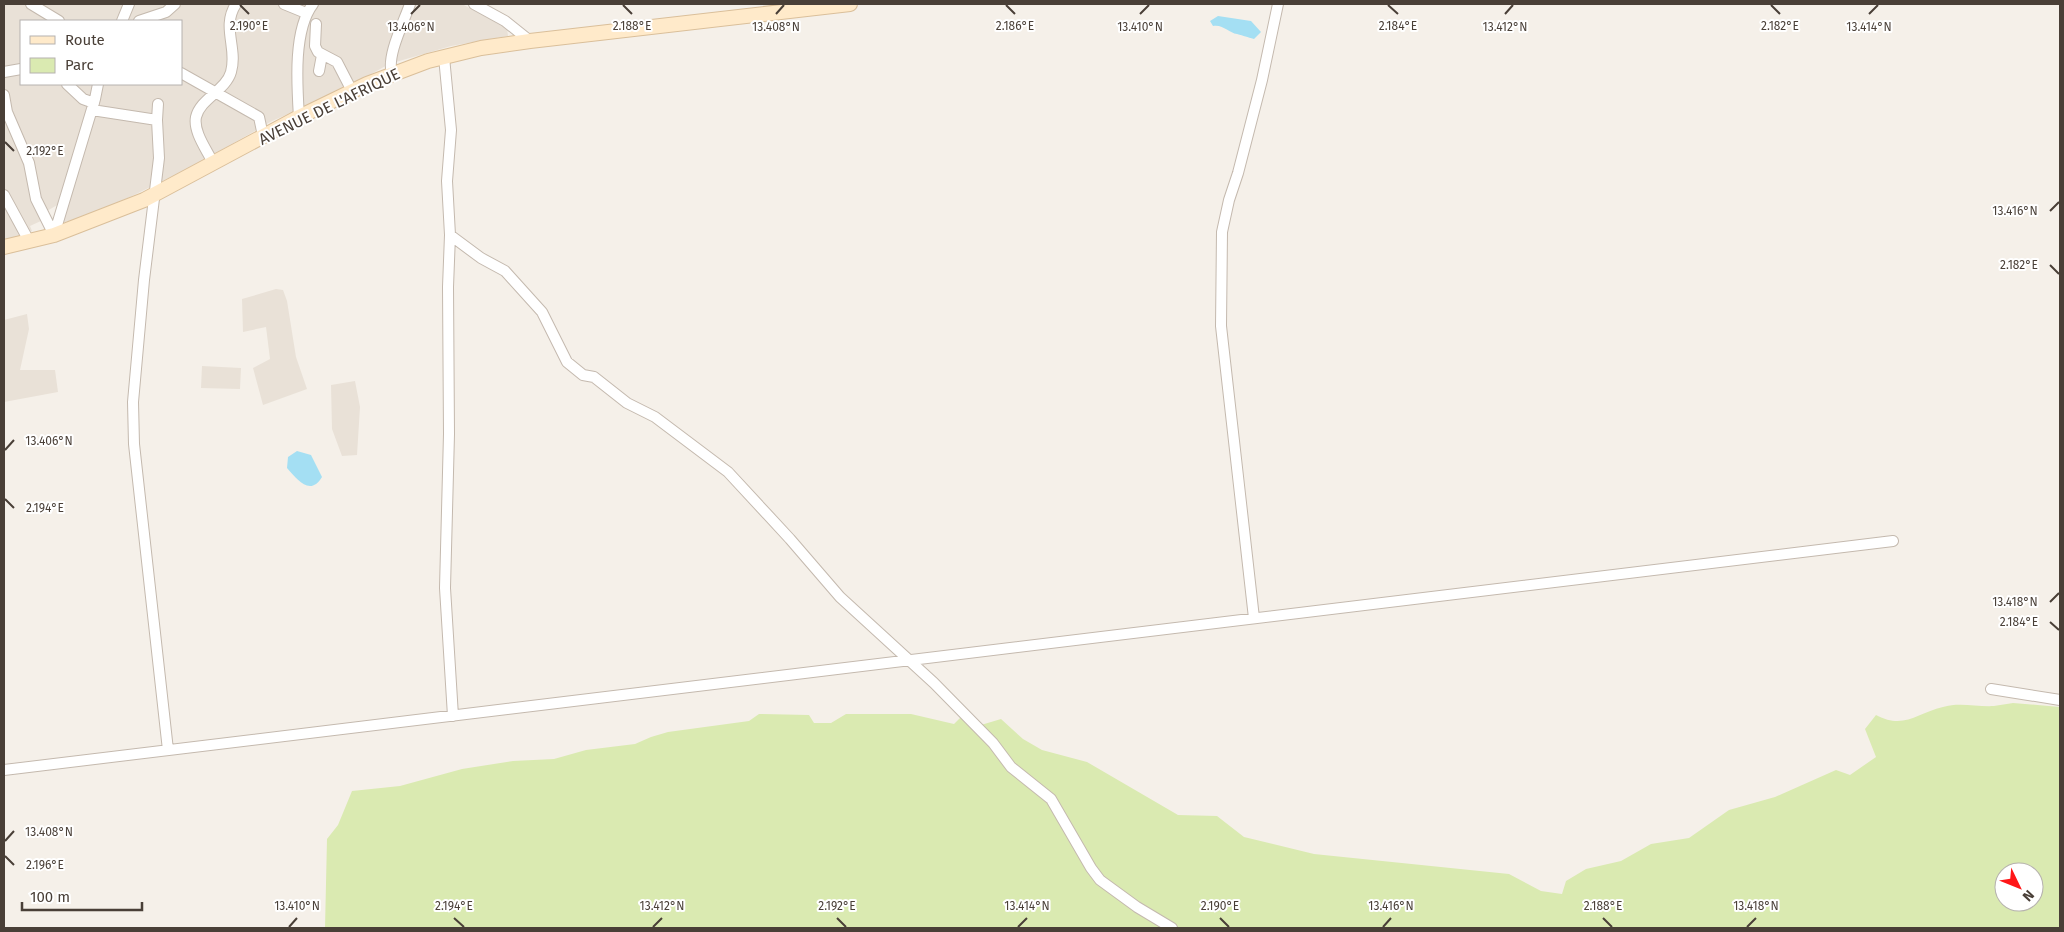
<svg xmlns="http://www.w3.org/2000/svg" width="2064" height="932" font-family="'Fira Sans',sans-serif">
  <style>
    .residential { fill: #e9e1d7; fill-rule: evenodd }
    .green { fill: #daeab1; fill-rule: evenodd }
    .water { fill: #a4dff3 }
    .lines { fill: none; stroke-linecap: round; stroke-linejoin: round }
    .street-casing { stroke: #c4b9ae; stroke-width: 12 }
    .secondary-casing { stroke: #dabf9a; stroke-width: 16 }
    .street { stroke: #fff; stroke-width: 10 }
    .secondary { stroke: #ffeaca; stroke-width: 14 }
    .ticks { fill: none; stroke: #493f37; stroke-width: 2 }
    .labels { text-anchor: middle; stroke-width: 4; stroke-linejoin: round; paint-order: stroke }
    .street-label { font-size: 16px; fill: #493f37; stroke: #fff }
    .ticks-label { font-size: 12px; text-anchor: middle; fill: #493f37; stroke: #fff; stroke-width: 4; stroke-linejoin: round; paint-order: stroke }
  </style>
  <rect width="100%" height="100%" fill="#f5f0e9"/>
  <path class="residential" d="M4,4H462L507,28L508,36L451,46L389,64L343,90L272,121L197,164L130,197L88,215L59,224V204L40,215L43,220L30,226L32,231L20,237L4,240ZM21,21H181V84H21Z
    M276,289L283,290L287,301L296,357L307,389L263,405L253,368L270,359L266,327L243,332L242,299Z
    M27,314L29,329L20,370H55L58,392L4,402V320Z
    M202,366L241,368L240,389L201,388Z
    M355,381L360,407L357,455L342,456L332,429L331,385Z"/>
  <path class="green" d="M2013,703L2060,707V928H325L327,839L338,825L352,791L400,786L462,769L513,761L554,759L586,750L635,744L651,737L668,732L749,721L759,714L809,715L814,723H831L846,714H911L954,724L965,713L981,725L1001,719L1023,739L1042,750L1087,762L1178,815L1217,816L1244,837L1314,854L1509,874L1541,891L1562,894L1566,881L1586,869L1621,861L1651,844L1689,838L1729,810L1775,797L1836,770L1850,775L1876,757L1865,729L1876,715C1904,730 1917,713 1943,707C1959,702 1977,707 1994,706C2000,705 2007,704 2013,703ZM2004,872H2034V902H2004Z"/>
  <path class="water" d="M1218,16L1251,21L1261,32L1254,39C1247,37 1244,36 1237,34C1229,33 1223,24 1213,26L1210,21Z
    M297,451L311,455L322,477C310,497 297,479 287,468L288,457Z"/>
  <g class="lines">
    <defs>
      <path id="street" d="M31,4L59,21
        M284,4L306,13
        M474,4L505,21L530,41
        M122,21L129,4
        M139,21L166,12L175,4
        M316,24L315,46L318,52L337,62L352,91
        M444,57L451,130L447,181L450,235L448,287L449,434L445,588L453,716
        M319,71L322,55
        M4,72L21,69
        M181,73L259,117L263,136
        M392,74C386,56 404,22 410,4
        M67,84L83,99L94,103
        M4,95L7,112L29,163L36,199L54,235
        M92,110L157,120L159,158L144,280L133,402L134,444L168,750
        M299,117C297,85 293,30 313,4
        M157,120L158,104
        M213,163C207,150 193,132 196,117C200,99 226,90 231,72C238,48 221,27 236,4
        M4,195L29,241
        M54,235L95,99L98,84
        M450,235L481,258L505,271L542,312L567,362L583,375L594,377L627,403L655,417L728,472L790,539L840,597L934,683L993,743L1011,767L1051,799L1091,868L1100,880L1137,907L1172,928
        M1254,618L1221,326L1222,232L1229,200L1238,173L1262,80L1278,4
        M1991,689L2060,700
        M4,770L1893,541"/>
      <path id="secondary" d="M4,247L54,235L144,200L299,117L367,84L428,61L481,48L530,41L850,4"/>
    </defs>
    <use href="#street" class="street-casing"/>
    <use href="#secondary" class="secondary-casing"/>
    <use href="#street" class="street"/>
    <use href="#secondary" class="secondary"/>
  </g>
  <path class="ticks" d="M240,5L249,14M623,5L632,14M1006,5L1015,14M1388,5L1398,14M1771,5L1780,14M411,14L420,5M776,14L784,5M1140,14L1149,5M1505,14L1513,5M1869,14L1878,5M5,142L14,151M2050,211L2059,202M2050,265L2059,274M5,450L14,440M5,499L14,508M2050,602L2059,593M2050,622L2059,630M5,841L14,831M5,856L14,865M454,918L464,927M837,918L846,927M1220,918L1229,927M1603,918L1612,927M289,927L297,918M653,927L662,918M1018,927L1027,918M1383,927L1391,918M1747,927L1756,918"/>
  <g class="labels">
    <g class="street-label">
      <text transform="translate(329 106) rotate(-26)" y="6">AVENUE DE L'AFRIQUE</text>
    </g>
  </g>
  <g class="ticks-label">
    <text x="249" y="30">2.190°E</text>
    <text x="632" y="30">2.188°E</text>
    <text x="1015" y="30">2.186°E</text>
    <text x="1398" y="30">2.184°E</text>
    <text x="1780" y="30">2.182°E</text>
    <text x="1505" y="31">13.412°N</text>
    <text x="1869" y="31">13.414°N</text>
    <text x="411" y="31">13.406°N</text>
    <text x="776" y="31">13.408°N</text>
    <text x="1140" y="31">13.410°N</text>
    <text x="45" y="155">2.192°E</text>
    <text x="2015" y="215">13.416°N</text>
    <text x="2019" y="269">2.182°E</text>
    <text x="49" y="445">13.406°N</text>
    <text x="45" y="512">2.194°E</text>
    <text x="2015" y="606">13.418°N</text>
    <text x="2019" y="626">2.184°E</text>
    <text x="49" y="836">13.408°N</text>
    <text x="45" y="869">2.196°E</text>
    <text x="297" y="910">13.410°N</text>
    <text x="662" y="910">13.412°N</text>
    <text x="1027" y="910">13.414°N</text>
    <text x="1391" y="910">13.416°N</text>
    <text x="1756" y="910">13.418°N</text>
    <text x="454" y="910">2.194°E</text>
    <text x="837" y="910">2.192°E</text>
    <text x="1220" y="910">2.190°E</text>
    <text x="1603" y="910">2.188°E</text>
  </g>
  <rect width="2064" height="932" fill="none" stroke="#493f37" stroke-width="10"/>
  <rect x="20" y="20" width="162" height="65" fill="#ffffff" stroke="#b6b2af"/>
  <rect x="30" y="36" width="25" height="8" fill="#ffeaca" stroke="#b6b2af"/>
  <text x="65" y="45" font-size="15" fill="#493f37">Route</text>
  <rect x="30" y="58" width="25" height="15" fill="#daeab1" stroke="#b6b2af"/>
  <text x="65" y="70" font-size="15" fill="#493f37">Parc</text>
  <g transform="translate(2019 887) rotate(133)"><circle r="24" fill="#ffffff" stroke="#b6b2af"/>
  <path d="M0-4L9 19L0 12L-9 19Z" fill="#ff1718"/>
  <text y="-8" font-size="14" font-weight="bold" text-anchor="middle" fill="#493f37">N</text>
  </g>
  <path d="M22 902v8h120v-8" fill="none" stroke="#493f37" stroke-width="2.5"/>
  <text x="30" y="902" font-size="15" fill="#493f37" stroke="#ffffff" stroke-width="4" paint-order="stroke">100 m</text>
</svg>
